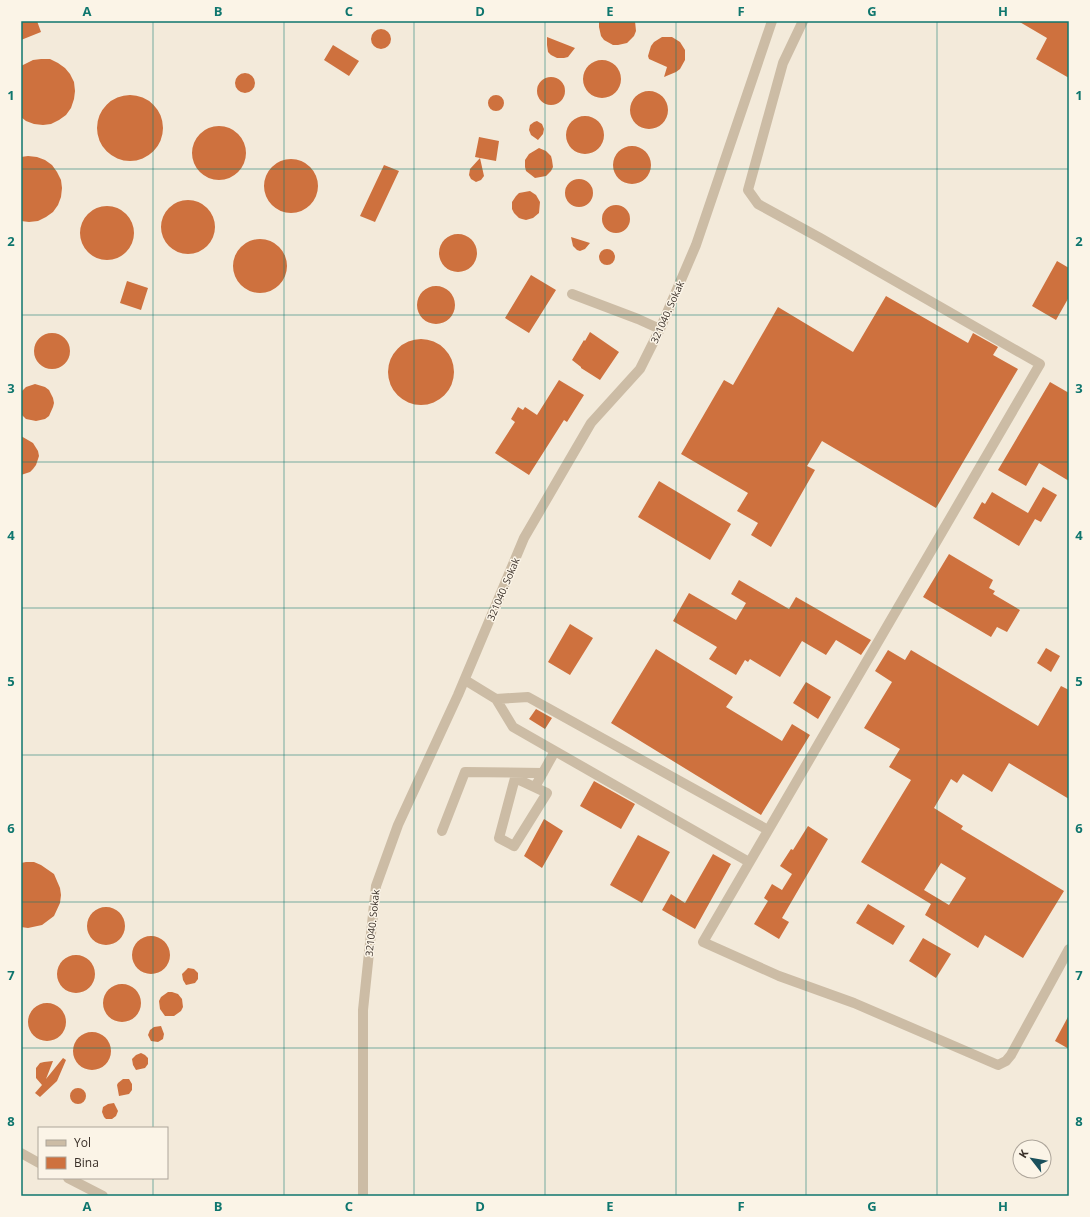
<svg xmlns="http://www.w3.org/2000/svg" width="1090" height="1217" font-family="'Open Sans',sans-serif">
  <style>
    .building { fill: #ce713e; fill-rule: evenodd }
    .lines { fill: none; stroke-linecap: round; stroke-linejoin: round }
    .minor { stroke: #ccbca5; stroke-width: 10 }
    .grid { fill: none; stroke: #0f766e; stroke-width: 1; stroke-opacity: 0.55 }
    .labels { text-anchor: middle; stroke-width: 3; stroke-linejoin: round; paint-order: stroke }
    .street-label { font-size: 10px; fill: #382e27; stroke: #fbf4e7 }
    .neatline { fill: none; stroke: #0f766e; stroke-width: 1.5 }
    .grid-label { font-size: 13px; text-anchor: middle; font-weight: bold; fill: #0f766e }
  </style>
  <rect width="100%" height="100%" fill="#f3eada"/>
  <path class="building" d="M21,21H37L41,32L21,40Z
    M599,21H635L636,31L634,36L627,43L618,45H613L604,40L601,36L599,27Z
    M1018,21H1069V78L1036,59L1047,38Z
    M371 39a10 10 0 1 1 20 0a10 10 0 1 1-20 0Z
    M547,37L575,48L568,57L564,58H557L551,55L548,52L547,45Z
    M662,37H672L680,42L685,50V60L680,69L676,72L664,77L667,67L649,59L648,56L651,46L654,42Z
    M333,45L359,61L349,76L324,60Z
    M41,59H50L58,63L65,68L70,74L74,82L75,91L74,99L71,108L66,115L59,120L51,124L43,125L34,124L26,121L21,117V66L33,60Z
    M583 79a19 19 0 1 1 38 0a19 19 0 1 1-38 0Z
    M235 83a10 10 0 1 1 20 0a10 10 0 1 1-20 0Z
    M537 91a14 14 0 1 1 28 0a14 14 0 1 1-28 0Z
    M630 110a19 19 0 1 1 38 0a19 19 0 1 1-38 0Z
    M97 128a33 33 0 1 1 66 0a33 33 0 1 1-66 0Z
    M488 103a8 8 0 1 1 16 0a8 8 0 1 1-16 0Z
    M566 135a19 19 0 1 1 38 0a19 19 0 1 1-38 0Z
    M537,121L542,124L544,129L543,134L538,140L531,135L529,130L530,125L534,122Z
    M192 153a27 27 0 1 1 54 0a27 27 0 1 1-54 0Z
    M479,137L499,141L496,161L480,158L484,176L481,180L476,182L471,179L469,175L470,169L480,158L475,157Z
    M613 165a19 19 0 1 1 38 0a19 19 0 1 1-38 0Z
    M539,148L546,151L551,156L552,160L553,167L551,171L546,176L535,178L526,171L525,167V160L529,154Z
    M28,156L37,157L45,160L52,165L57,172L61,180L62,188L61,197L58,205L53,212L46,217L38,221L29,222L21,221V157Z
    M264 186a27 27 0 1 1 54 0a27 27 0 1 1-54 0Z
    M384,165L399,171L375,222L360,216Z
    M565 193a14 14 0 1 1 28 0a14 14 0 1 1-28 0Z
    M530,191L536,195L540,202L539,213L533,218L526,220L522,219L519,218L514,213L512,209V202L516,196L519,193Z
    M161 227a27 27 0 1 1 54 0a27 27 0 1 1-54 0Z
    M602 219a14 14 0 1 1 28 0a14 14 0 1 1-28 0Z
    M80 233a27 27 0 1 1 54 0a27 27 0 1 1-54 0Z
    M439 253a19 19 0 1 1 38 0a19 19 0 1 1-38 0Z
    M571,237L590,243L585,249L580,251L577,250L573,246Z
    M233 266a27 27 0 1 1 54 0a27 27 0 1 1-54 0Z
    M599 257a8 8 0 1 1 16 0a8 8 0 1 1-16 0Z
    M1057,261L1069,268V297L1056,320L1032,306Z
    M531,275L556,290L529,333L505,318Z
    M127,281L148,288L141,310L120,303Z
    M417 305a19 19 0 1 1 38 0a19 19 0 1 1-38 0Z
    M886,296L968,343L973,333L998,347L993,355L1018,369L936,508L822,441L807,466L815,470L771,547L751,535L758,523L737,511L748,493L681,454L724,380L733,385L778,307L853,352Z
    M590,332L619,352L600,380L581,368V367L572,360L584,340L585,341Z
    M34 351a18 18 0 1 1 36 0a18 18 0 1 1-36 0Z
    M388 372a33 33 0 1 1 66 0a33 33 0 1 1-66 0Z
    M559,380L584,395L567,422L564,420L529,475L495,453L515,422L511,419L518,407L523,410L525,407L537,415Z
    M1050,382L1069,393V481L1039,463L1026,486L998,470Z
    M35,384L45,387L49,390L53,398L54,403L53,407L49,416L45,419L36,421L26,419L21,414V392L26,387Z
    M21,436L33,443L38,451L39,456L36,465L33,469L30,472L21,475Z
    M659,481L731,524L710,560L638,517Z
    M1043,487L1057,495L1041,522L1035,519L1019,546L973,518L982,502L985,504L992,492L1028,513Z
    M949,554L993,580L989,588L995,591L993,594L1020,610L1007,632L997,627L991,637L923,597Z
    M739,580L789,609L796,597L871,640L861,655L836,640L826,655L802,641L780,677L750,659L748,662L745,660L736,675L709,659L717,647L673,621L689,593L736,620L746,603L731,594Z
    M570,624L593,638L570,675L548,662Z
    M1046,648L1060,656L1051,672L1037,663Z
    M656,649L733,697L726,707L782,741L792,724L810,735L761,815L611,723Z
    M888,650L905,660L911,650L1038,726L1061,686L1069,690V799L1009,763L992,792L963,774L957,783L951,779L934,808L963,826L961,829L1064,891L1023,958L985,935L978,948L925,915L931,904L861,862L911,780L889,767L900,749L864,728L892,682L875,671ZM941,863L966,878L949,905L924,890Z
    M806,682L831,697L818,719L793,703Z
    M536,709L552,718L545,729L529,719Z
    M594,781L635,804L621,829L580,806Z
    M544,819L563,831L542,868L524,856Z
    M808,826L828,839L782,918L789,922L779,939L754,924L768,901L764,898L772,884L782,890L792,874L780,866L791,849L793,850Z
    M638,835L670,852L642,903L610,885Z
    M713,854L731,864L695,929L662,910L671,894L685,903Z
    M26,862H34L41,865L54,874L60,888L61,895L60,903L54,916L42,925L28,928L21,927V863Z
    M868,904L905,926L893,945L856,923Z
    M87 926a19 19 0 1 1 38 0a19 19 0 1 1-38 0Z
    M132 955a19 19 0 1 1 38 0a19 19 0 1 1-38 0Z
    M923,938L951,954L936,978L909,961Z
    M57 974a19 19 0 1 1 38 0a19 19 0 1 1-38 0Z
    M188,968L194,969L198,973V979L195,983L186,985L183,980L182,974Z
    M103 1003a19 19 0 1 1 38 0a19 19 0 1 1-38 0Z
    M168,992H172L178,994L182,999L183,1007L181,1011L174,1016H165L160,1009L159,1001L161,997Z
    M28 1022a19 19 0 1 1 38 0a19 19 0 1 1-38 0Z
    M1069,1015V1049L1055,1041Z
    M161,1026L164,1034L163,1039L158,1042L151,1041L148,1035L150,1030L154,1027Z
    M73 1051a19 19 0 1 1 38 0a19 19 0 1 1-38 0Z
    M141,1053L145,1055L148,1058V1064L145,1068L136,1070L133,1065L132,1059L136,1055Z
    M63,1058L66,1060L57,1081L40,1097L35,1093L42,1085L36,1078V1068L40,1063L44,1062L53,1061L46,1079Z
    M123,1079H129L132,1084V1090L129,1094L119,1096L117,1085L118,1083Z
    M70 1096a8 8 0 1 1 16 0a8 8 0 1 1-16 0Z
    M114,1103L118,1111L116,1116L112,1119H106L104,1117L102,1112L103,1107L108,1104Z"/>
  <g class="lines">
    <path class="minor" d="M803,21L783,63L748,190L758,204L820,238L1040,364L703,942L779,976L854,1003L998,1065L1006,1061L1011,1055L1069,949
      M572,294L638,319L660,329
      M465,680L496,699L513,727L749,862
      M496,699L528,697L768,830
      M515,778L547,793L514,846L499,838Z
      M535,787L555,751
      M442,831L465,772L543,773
      M21,1153L39,1163
      M68,1178L103,1196
      M363,1196V1010L376,886L398,825L458,695L524,538L591,423L640,369L660,329L696,245L772,21"/>
  </g>
  <path class="grid" d="M153,21V1128M284,21V1196M414,21V1196M545,21V1196M676,21V1196M806,21V1196M937,21V1196M21,169H1069M21,315H1069M21,462H1069M21,608H1069M21,755H1069M21,902H1069M21,1048H1069M153,1178V1196"/>
  <g class="labels">
    <g class="street-label">
      <text transform="translate(667 312) rotate(-66)" y="4">321040. Sokak</text>
      <text transform="translate(503 589) rotate(-67)" y="4">321040. Sokak</text>
      <text transform="translate(372 923) rotate(-84)" y="4">321040. Sokak</text>
    </g>
  </g>
  <rect width="1090" height="1217" fill="none" stroke="#fbf4e7" stroke-width="44"/>
  <rect x="38" y="1127" width="130" height="52" fill="#fbf4e7" stroke="#ada59a"/>
  <rect x="46" y="1140" width="20" height="6" fill="#ccbca5" stroke="#ada59a"/>
  <text x="74" y="1147" font-size="12" fill="#382e27">Yol</text>
  <rect x="46" y="1157" width="20" height="12" fill="#ce713e" stroke="#ada59a"/>
  <text x="74" y="1167" font-size="12" fill="#382e27">Bina</text>
  <g transform="translate(1032 1159) rotate(301)"><circle r="19" fill="#fbf4e7" stroke="#ada59a"/>
  <path d="M0-3L7 15L0 10L-7 15Z" fill="#1a505c"/>
  <text y="-6" font-size="11" font-weight="bold" text-anchor="middle" fill="#382e27">K</text>
  </g>
  <rect x="22" y="22" width="1046" height="1173" class="neatline"/>
  <g class="grid-label">
    <text x="87" y="16">A</text>
    <text x="218" y="16">B</text>
    <text x="349" y="16">C</text>
    <text x="480" y="16">D</text>
    <text x="610" y="16">E</text>
    <text x="741" y="16">F</text>
    <text x="872" y="16">G</text>
    <text x="1003" y="16">H</text>
    <text x="11" y="100">1</text>
    <text x="1079" y="100">1</text>
    <text x="11" y="246">2</text>
    <text x="1079" y="246">2</text>
    <text x="11" y="393">3</text>
    <text x="1079" y="393">3</text>
    <text x="11" y="540">4</text>
    <text x="1079" y="540">4</text>
    <text x="11" y="686">5</text>
    <text x="1079" y="686">5</text>
    <text x="11" y="833">6</text>
    <text x="1079" y="833">6</text>
    <text x="11" y="980">7</text>
    <text x="1079" y="980">7</text>
    <text x="11" y="1126">8</text>
    <text x="1079" y="1126">8</text>
    <text x="87" y="1211">A</text>
    <text x="218" y="1211">B</text>
    <text x="349" y="1211">C</text>
    <text x="480" y="1211">D</text>
    <text x="610" y="1211">E</text>
    <text x="741" y="1211">F</text>
    <text x="872" y="1211">G</text>
    <text x="1003" y="1211">H</text>
  </g>
</svg>
